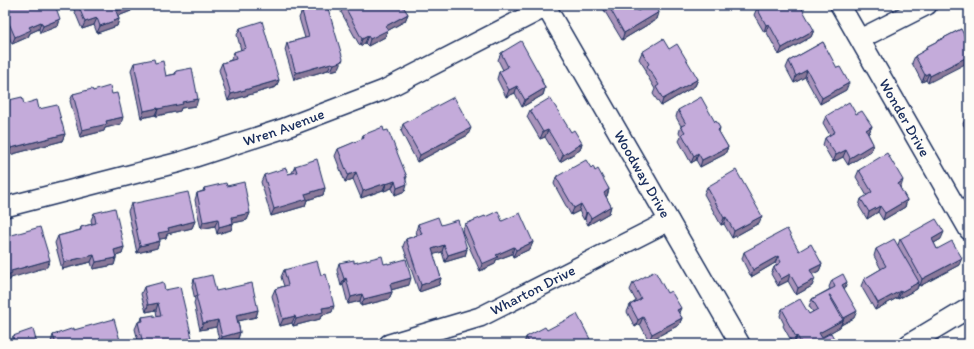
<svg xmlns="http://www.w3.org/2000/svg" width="974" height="349" font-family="Itim,sans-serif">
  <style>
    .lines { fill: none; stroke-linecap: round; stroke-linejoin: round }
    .minor-casing { stroke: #1b2f5e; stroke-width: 22 }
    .minor { stroke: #fdfcf7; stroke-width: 19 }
    .wall { fill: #a993bb; stroke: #1b2f5e }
    .shaded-wall { fill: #897899; stroke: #1b2f5e }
    .building { fill: #c4abda; stroke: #1b2f5e }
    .labels { text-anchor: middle; stroke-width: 3; stroke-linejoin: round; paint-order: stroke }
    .street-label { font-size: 15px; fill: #1b2f5e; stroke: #fdfcf7 }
  </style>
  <rect width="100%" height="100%" fill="#fdfcf7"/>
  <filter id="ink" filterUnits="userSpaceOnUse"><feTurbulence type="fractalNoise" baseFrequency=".025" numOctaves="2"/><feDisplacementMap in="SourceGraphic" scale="8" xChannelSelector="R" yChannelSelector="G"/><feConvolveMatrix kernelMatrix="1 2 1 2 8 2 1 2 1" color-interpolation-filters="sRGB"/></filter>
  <g filter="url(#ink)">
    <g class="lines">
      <defs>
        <g id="minor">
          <path id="s1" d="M545,5L740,344"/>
          <path id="s2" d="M840,5L969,230"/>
          <path d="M860,39L927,5"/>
          <path id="s3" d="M5,207L180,162L282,129L384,90L546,7"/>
          <path id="s4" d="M389,344L480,317L669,221"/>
          <path d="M909,344L969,308"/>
        </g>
      </defs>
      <use href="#minor" class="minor-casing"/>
      <use href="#minor" class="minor"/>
    </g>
    <path class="wall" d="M5,5L60,19L58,26L40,33L39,29L30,33L28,37L12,44L5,27Z
      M72,5H133L131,11L118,16L119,19L117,26L97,33L94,25L82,29Z
      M343,5H402L408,14L405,21L387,31L385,37L368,46L365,43L360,46L341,12Z
      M601,5H635L638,11L659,12L657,19L622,40Z
      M757,8L814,30L811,37L779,55L766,31L764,32L754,15Z
      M302,11L340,66L338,69L331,71L328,70L294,80L285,50L287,43L305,38L299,18Z
      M240,28L279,80L276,87L228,101L219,70L222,63L231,60V59L234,52L241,50L237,35Z
      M961,29L928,83L926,80L922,82L912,63L915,56L924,51L926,47Z
      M823,42L846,90L820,104L805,77L794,83L786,68L789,61Z
      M669,49L698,79L695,86L661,106L653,94L655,89L645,72L646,70L639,59L642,52Z
      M501,53L542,79V81L545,88L543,95L522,107L515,93L506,97L497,79L499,72L503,70L498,60Z
      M134,63H155L166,76L175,74L176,71L196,106L181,108L180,111L156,116L155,115L141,118L131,70Z
      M93,91L112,94L121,124L105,128L104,131L80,137L70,101L73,94Z
      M5,101L24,104L39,109L65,134L62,141L9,155L5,140Z
      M530,110L571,132L582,143L580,150L560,162L545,137L540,139L527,117Z
      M678,110L715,122L720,128L719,132L728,147L725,154L700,167L696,160L691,163L679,141L681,137L679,133L681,126L676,117Z
      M856,114L872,126L869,133L868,134L873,144L871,151L848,165L843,157L833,162L823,145L825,138L830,135L823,123L826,116Z
      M969,116V134L963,124L966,117Z
      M403,124L468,135L417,162L401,131Z
      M384,131L407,177L406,179L405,191L395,195L392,188L384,191L383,190L361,198L353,179L345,182L335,156L338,149L361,140L363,135Z
      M295,166L325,188L323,195L307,200L305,206L271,216L261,182L264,175L288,174L292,173Z
      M591,168L595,171L609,189L607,196L606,197L611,206L609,213L588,225L585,219L584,220L579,211L571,215L554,184L556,177Z
      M859,170L901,187L900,188L907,200L905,207L883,220L878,212L867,219L859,206L861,199L867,196L856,177Z
      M227,186L250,213L247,220L233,223L231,230L217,234L215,226L201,229L195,200L197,193L203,191L204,188Z
      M707,187L759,223L732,238L724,224L721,225L704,194Z
      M131,204L195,221L192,228L167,234L166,238L159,239L160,241L157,248L137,253L128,211Z
      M94,213L124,247L122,254L116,256V258L114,265L93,269L91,262L62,269L55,243L58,236L80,230L81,227L92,224L91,220Z
      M485,217L502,221L533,242L530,249L513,257L512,254L496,260L495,264L480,271L462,231L465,224Z
      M418,224L441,225L467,249L465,256L445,262L442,252L433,254L441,278L439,285L419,292L403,246L406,239L417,235L416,231Z
      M900,239H941L934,243L937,249L959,265L920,286L919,284L917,289L898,299L897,298L875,310L861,286L864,279L881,269L874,256L876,249L898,245Z
      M799,251L822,264L819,271L812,274V286L796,295L788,281L778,286L771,274L774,267L777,265L775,263L751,277L742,259L744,252Z
      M339,263H354L384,264L409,285L391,290L392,292L389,299L361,306L360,301L348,304L343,285L341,286L337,270Z
      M284,270L321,275L332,312L322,315L320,319L293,326L292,323L280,326L272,296L275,289L284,286L281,277Z
      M194,279L216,291L258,310L256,317L238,321L240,332L238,339L220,344L216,327L200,330L194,303L195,300L192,286Z
      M832,280L844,289L854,318L841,325L840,327L822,337V338L837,344H796L795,343L793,344L783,326L784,324L780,316L782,309L809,314L813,312L809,306L812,299L830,289L829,287Z
      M633,283L667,293L682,318L679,325L649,341L640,324L635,327L627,312L630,305L636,301L630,290Z
      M144,287L165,290L192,338L190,344H139L135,329L138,322L141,321L142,317H157L156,310L146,312L141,294Z
      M74,330L121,344H51V342L53,335Z
      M547,330L588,344H524L526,337Z
      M13,336L37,344L10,343Z"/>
    <path class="shaded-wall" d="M130,5H133L131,11L113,18L116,11Z
      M659,12L657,19L622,40L624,33Z
      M408,14L405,21L387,31L385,37L368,46L370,39L386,26Z
      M97,18L94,25L82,29L85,22Z
      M60,19L58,26L40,33L43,26Z
      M119,19L117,26L97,33L100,26Z
      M41,22L39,29L30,33L28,37L12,44L15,37L29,27Z
      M769,24L766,31L764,32L766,25Z
      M814,30L811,37L779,55L782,48Z
      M368,36L365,43L360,46L362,39Z
      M969,56V62L928,83L930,76Z
      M343,59L340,66L338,69L331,71L334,64Z
      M331,63L328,70L294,80L296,73Z
      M807,70L805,77L794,83L796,76Z
      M929,73L926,80L922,82L925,75Z
      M698,79L695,86L661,106L663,99Z
      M279,80L276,87L228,101L231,94Z
      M849,83L846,90L820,104L822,98Z
      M517,86L515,93L506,97L509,90Z
      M545,88L543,95L522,107L525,100Z
      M198,99L196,106L181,108L180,111L156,116L158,109L182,102Z
      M158,108L155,115L141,118L144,111Z
      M123,117L121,124L105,128L104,131L80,137L82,130L106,121Z
      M872,126L869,133L863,137L866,130Z
      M471,128L468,135L417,162L420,155Z
      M548,130L545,137L540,139L543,132Z
      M65,134L62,141L9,155L11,148Z
      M582,143L580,150L560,162L563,155Z
      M873,144L871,151L848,165L850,158Z
      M728,147L725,154L700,167L702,160Z
      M846,150L843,157L833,162L836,155Z
      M698,153L696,160L691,163L694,156Z
      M356,172L353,179L345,182L348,175Z
      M903,180L901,187L895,191L898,184Z
      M395,181L392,188L384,191L386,184Z
      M386,183L383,190L361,198L363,191Z
      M407,184L405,191L395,195L397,188Z
      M325,188L323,195L307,200L305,206L271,216L274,209L305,194Z
      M609,189L607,196L601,200L604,193Z
      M907,200L905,207L883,220L885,213Z
      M581,204L579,211L571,215L574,208Z
      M611,206L609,213L588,225L591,218Z
      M880,206L878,212L867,219L869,212Z
      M587,212L585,219L584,220L586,213Z
      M250,213L247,220L229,224L232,217Z
      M762,216L759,223L732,238L734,231Z
      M726,217L724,224L721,225L724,218Z
      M218,219L215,226L201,229L203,222Z
      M195,221L192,228L167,234L166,238L156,240L158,233L168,228Z
      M233,223L231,230L217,234L219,227Z
      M944,232L941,239L929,246L932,239Z
      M160,241L157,248L137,253L140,246Z
      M533,242L530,249L513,257L516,250Z
      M444,245L442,252L429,256L432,249Z
      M124,247L122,254L112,257L114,250Z
      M514,247L512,254L496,260L495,264L480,271L482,264L496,255Z
      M467,249L465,256L445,262L448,255Z
      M94,255L91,262L62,269L64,262Z
      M778,256L775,263L751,277L753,270Z
      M116,258L114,265L93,269L96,262Z
      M962,258L959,265L920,286L922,279Z
      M50,260L47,267L11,278L10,280L5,282V276L11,271Z
      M822,264L819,271L807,277L810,270Z
      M790,274L788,281L778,286L781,279Z
      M346,278L343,285L341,286L344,279Z
      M411,278L409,285L387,291L390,284Z
      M441,278L439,285L419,292L421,285Z
      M815,279L812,286L796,295L798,288Z
      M847,282L845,289L842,285Z
      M919,282L917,289L898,299L901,292Z
      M900,291L897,298L875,310L878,303Z
      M392,292L389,299L361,306L364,299Z
      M362,294L360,301L348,304L351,297Z
      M158,303L156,310L146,312L148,305Z
      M334,306L332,312L322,315L320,319L293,326L296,319L322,308Z
      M681,308L678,315L677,310Z
      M258,310L256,317L234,322L236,315Z
      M857,311L854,318L841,325L844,318Z
      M295,316L292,323L280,326L283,319Z
      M643,317L640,324L635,327L638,320Z
      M682,318L679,325L649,341L652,334Z
      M218,320L216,327L200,330L203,323Z
      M843,320L840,327L817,340L819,333Z
      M240,332L238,339L220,344L222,337Z
      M797,336L795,343L793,344L796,337Z
      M192,338L190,344H169Z
      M590,339L588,344H581Z"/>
    <path class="building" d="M5,5H55L60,19L43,26L41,22L29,27L31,30L15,37L5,14Z
      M78,5H130L116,11L119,19L100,26L97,18L85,22Z
      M323,5H327L343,59L340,62L334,64L331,63L296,73L287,43L309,37L302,11Z
      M344,5H402L408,14L386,26L388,30L370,39L368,36L362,39Z
      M608,5H635L638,11L648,5H655L659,12L624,33Z
      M763,5H800L814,30L782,48L769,24L766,25L757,8Z
      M262,21L279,80L231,94L222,63L236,59L234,52L246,48L240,28Z
      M961,29L969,45V56L930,76L929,73L925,75L915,56L927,49L926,47Z
      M663,39L669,49L677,44L698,79L663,99L656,87L659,85L647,66L649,64L642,52Z
      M521,41L542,79L541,80L545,88L525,100L517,86L509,90L499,72L508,67L501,53Z
      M823,42L837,68L840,67L849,83L822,98L807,70L796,76L789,61Z
      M154,59L155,63L163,61L166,76L176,74V71L192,68L198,99L182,102L183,104L158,109V108L144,111L134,63Z
      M110,86L112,94L117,93L123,117L106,121L107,124L82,130L73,94L92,89L93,91Z
      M22,97L24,104L37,100L39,109L57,105L65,134L11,148L5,123V101Z
      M454,97L471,128L420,155L403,124Z
      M701,97L715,122L716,121L720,128L718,130L728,147L702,160L698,153L694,156L682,134L685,132L681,126L686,124L678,110Z
      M550,98L571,132L574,130L582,143L563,155L548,130L543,132L530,110Z
      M849,102L856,114L862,111L872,126L866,130L873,144L850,158L846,150L836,155L825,138L835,132L826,116Z
      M969,116V123L966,117Z
      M383,127L384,131L388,130L407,177H405L407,184L397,188L395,181L386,184V183L363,191L356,172L348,175L338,149L364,138L363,135Z
      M887,153L903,180L898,184L907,200L885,213L880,206L869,212L861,199L872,192L859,170Z
      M317,159L325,188L305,194L307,199L274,209L264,175L286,168L288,174L297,172L295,166Z
      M586,160L591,168L593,166L595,171L598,169L609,189L604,193L611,206L591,218L587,212L586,213L581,204L574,208L556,177Z
      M736,170L762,216L734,231L726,217L724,218L707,187Z
      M244,182L250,213L232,217L233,223L219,227L218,219L203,222L197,193L205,191L204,188L226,183L227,186Z
      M188,192L195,221L168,228L169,231L158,233L160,241L140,246L131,204Z
      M115,208L124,247L114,250L116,258L96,262L94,255L64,262L58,236L81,230V227L96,223L94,213Z
      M498,211L502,221L520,213L533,242L516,250L514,247L496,255L498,257L482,264L465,224L485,216V217Z
      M438,217L441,225L458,220L467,249L448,255L444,245L432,249L441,278L421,285L406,239L422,234L418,224Z
      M936,219L944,232L932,239L937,249L952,241L962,258L922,279L900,239Z
      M40,227L50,260L11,271L12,273L5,276V237Z
      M787,229L799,251L811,244L822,264L810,270L815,279L798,288L790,274L781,279L774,267L781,262L778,256L753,270L744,252Z
      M894,239L919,282L901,292L900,291L878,303L864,279L886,266L876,249Z
      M382,256L384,264L388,263V264L406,259L411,278L390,284L392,292L364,299L362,294L351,297L346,278L344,279L339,263L354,260V263Z
      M317,261L321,275L326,274L334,306L322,308L323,312L296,319L295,316L283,319L275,289L288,285L284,270Z
      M655,271L667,293L671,291L681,308L677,310L682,318L652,334L643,317L638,320L630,305L641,299L633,283Z
      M843,274L847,282L842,285L857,311L844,318L830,295H829L843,320L819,333L822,338L831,333L837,344H802L797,336L796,337L786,319L787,318L782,309L800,299L809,314L818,309L812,299L835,287L832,280Z
      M212,275L216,291L252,283L258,310L236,315L240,332L222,337L218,320L203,323L196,296H198L194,279Z
      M163,282L165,290L180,287L192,338L169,344H143L138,322L143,321L142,317L154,315V317L161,316L158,303L148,305L144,287Z
      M577,314L590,339L581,344H530L526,337L545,327L547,330Z
      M114,319L121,344H56L53,335L74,328V330Z
      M33,329L37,344H5L14,341L13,336Z"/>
  </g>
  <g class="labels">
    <g class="street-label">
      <text dy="5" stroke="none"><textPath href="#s2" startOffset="130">Wonder Drive</textPath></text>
      <text dy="5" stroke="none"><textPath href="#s3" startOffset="290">Wren Avenue</textPath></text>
      <text dy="5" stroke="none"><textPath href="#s1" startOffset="195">Woodway Drive</textPath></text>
      <text dy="5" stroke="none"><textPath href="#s4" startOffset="154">Wharton Drive</textPath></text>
    </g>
  </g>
  <rect width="974" height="349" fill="none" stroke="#fdfcf7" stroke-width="20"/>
  <rect x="10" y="10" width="954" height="329" fill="none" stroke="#1b2f5e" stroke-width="1.5" filter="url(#ink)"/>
</svg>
